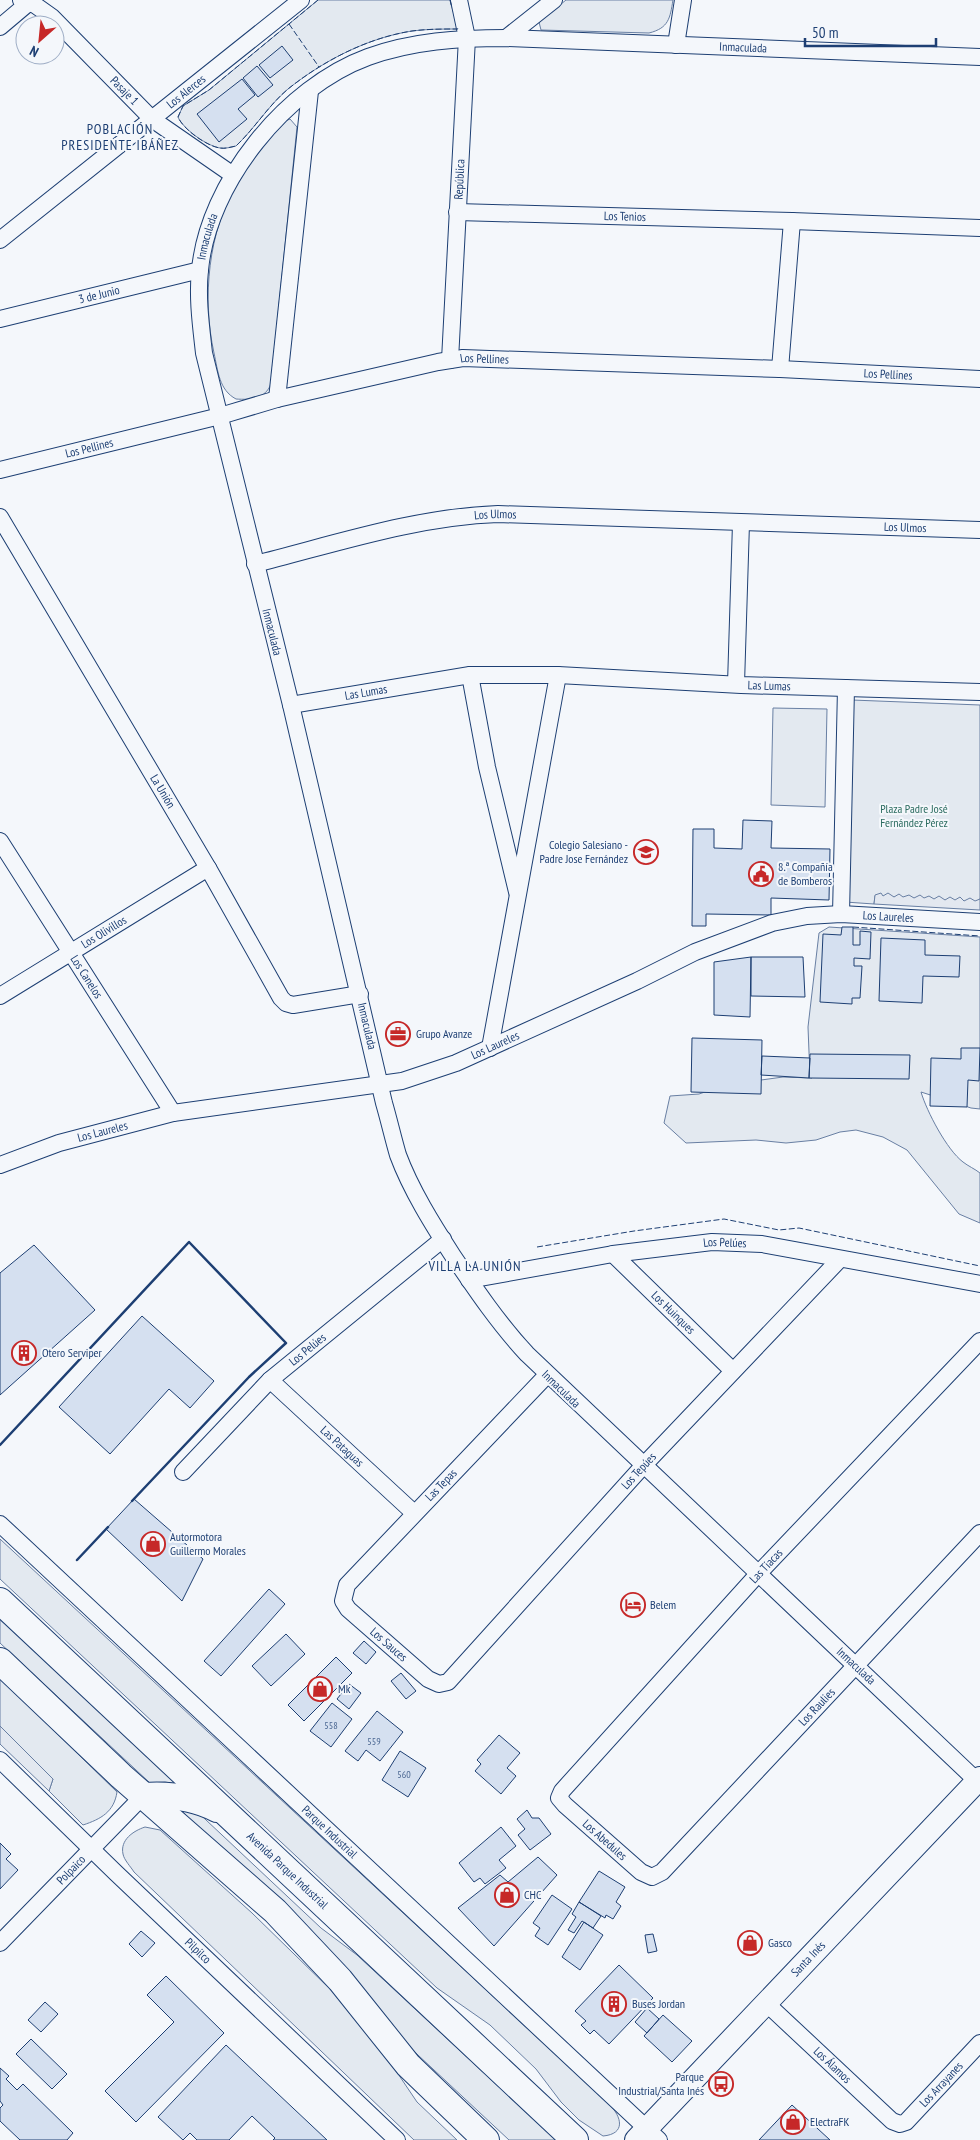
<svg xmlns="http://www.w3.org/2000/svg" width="980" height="2140" font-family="'PT Sans Narrow',sans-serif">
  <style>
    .green { fill: #e3e9f0; stroke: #687fa3 }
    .parking { fill: #e3e8f0; stroke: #687fa3 }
    .building { fill: #d5e0f0; stroke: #1d3f73 }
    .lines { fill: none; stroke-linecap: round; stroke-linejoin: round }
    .minor-casing { stroke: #1d3f73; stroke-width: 18 }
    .secondary-casing { stroke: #1d3f73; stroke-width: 24 }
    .trunk-casing { stroke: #1d3f73; stroke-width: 28 }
    .minor { stroke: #f4f7fb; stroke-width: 16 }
    .secondary { stroke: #f4f7fb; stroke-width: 22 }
    .trunk { stroke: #f4f7fb; stroke-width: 26 }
    .fence { stroke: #1d3f73; stroke-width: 1; stroke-dasharray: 6 2.5; stroke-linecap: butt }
    .wall { stroke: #1d3f73; stroke-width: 2.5 }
    .labels { text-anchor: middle; stroke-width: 4; stroke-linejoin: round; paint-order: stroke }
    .number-label { font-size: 10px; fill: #4b6792 }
    .street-label { font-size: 12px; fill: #1d3f73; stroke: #f4f7fb }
    .park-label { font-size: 12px; fill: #2c6c60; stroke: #f4f7fb }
    .poi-label { font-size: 12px; fill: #1d3f73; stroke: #f4f7fb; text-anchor: start }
    .neighbourhood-label { font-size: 14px; letter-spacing: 1px; fill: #1d3f73; stroke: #f4f7fb }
  </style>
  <rect width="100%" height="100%" fill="#f4f7fb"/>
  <path class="green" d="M318,0H450L458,29C442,29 427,29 412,31C367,38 323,61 288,89C268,106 255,128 236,146C231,147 225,149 220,148C207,146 183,129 178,117L183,106L209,90Z
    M566,0H673C670,18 669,28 649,33L541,30L539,22Z
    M290,119L297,127L271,384C265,399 251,400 236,399C219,390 218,371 214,353C202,298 208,232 237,183C250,161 267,142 283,122Z
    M852,700L980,705V899L975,902L875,896L874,904L845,902Z
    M773,708L827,709L825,807L771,805Z
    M829,927L980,937V1109L971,1108L921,1092C927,1112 947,1150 963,1162C968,1166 975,1169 980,1173V1223L959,1214L907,1150L883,1137L856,1130L840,1132L816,1140L786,1143L756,1140L686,1143L664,1123L670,1096L699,1094L725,1085L783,1077L812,1078L810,1077L808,1027L819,933Z
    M0,1539L609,2104C622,2117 626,2134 603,2136L579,2120L561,2102L536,2069L490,2025L437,1988L0,1579Z
    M0,1616L182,1785L165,1782L150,1783L0,1643Z
    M0,1678L117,1792C114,1812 101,1819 83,1825L49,1791L53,1779L0,1726Z
    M173,1803L189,1804L321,1928L357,1955L556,2140H509L403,2041L307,1930Z
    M145,1827L160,1830L252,1913L334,1993L392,2065L417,2102L457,2140H414L134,1872C131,1867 124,1860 123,1854C120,1840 133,1831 145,1827Z"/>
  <path class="parking" d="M881,893L883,896L888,893L894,897L899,894L903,897L909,895L914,898L920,895L924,898L929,896L934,899L939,896L945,900L950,897L955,900L960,897L964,901L970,898L975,901L980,899V910L874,904L875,895Z
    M0,1726L53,1779L49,1791L0,1744Z"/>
  <path class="building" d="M282,46L293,60L270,78L259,65Z
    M257,66L273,85L258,97L243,78Z
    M242,79L255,95L238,109L247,119L219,142L197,114Z
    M743,820L772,821L771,848L830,849L829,900L771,898V915L706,914V926H692L693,829H714V848L742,849Z
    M842,927H853V945H860V931L871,932L870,959L854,958V966H862L860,998H852V1004L820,1002L823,934L841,935Z
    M881,938L925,940V955L960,956L959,977L923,976L922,1003L879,1001Z
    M751,957L750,1017L714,1015V962Z
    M751,957H803L805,997L751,996Z
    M692,1038L762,1040L761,1094L691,1092Z
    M961,1048H980L979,1081L968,1080L967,1107L930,1106L931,1058L961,1059Z
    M810,1054L910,1055L909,1079L809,1078Z
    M762,1056L810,1058L809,1078L761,1075Z
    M34,1245L95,1310L0,1395V1273Z
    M142,1316L214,1381L190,1408L169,1389L110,1454L59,1407Z
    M134,1499L203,1559L182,1601L106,1529Z
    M269,1589L285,1604L221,1676L204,1661Z
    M286,1634L305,1654L271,1686L252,1666Z
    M364,1641L376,1652L366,1664L353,1653Z
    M336,1657L352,1673L304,1721L288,1705Z
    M401,1673L416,1691L406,1699L391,1681Z
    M349,1684L361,1693L349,1709L337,1699Z
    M332,1703L352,1719L331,1747L310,1731Z
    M377,1711L403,1732L380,1761L366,1750L358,1761L345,1751Z
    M499,1735L520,1753L507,1768L516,1776L501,1794L475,1771L481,1764L477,1760Z
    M400,1751L426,1768L408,1797L382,1780Z
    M527,1810L532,1818H539L551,1834L530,1850L518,1835L525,1829L517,1819Z
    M501,1827L516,1846L499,1860L506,1868L485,1884L480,1878L474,1882L459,1863Z
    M0,1843L11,1854L6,1859L18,1870L0,1889Z
    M538,1857L557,1875L494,1946L458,1908L500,1875L508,1882Z
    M599,1871L625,1887L616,1902L621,1906L613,1919L606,1915L605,1918L579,1902Z
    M552,1895L572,1909L548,1945L535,1936L540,1928L533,1923Z
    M579,1902L601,1916L593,1928L582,1921L574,1933L568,1930L576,1917L572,1914Z
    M584,1922L603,1935L580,1970L562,1957Z
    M141,1931L155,1943L142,1957L129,1944Z
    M653,1934L657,1951L648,1953L645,1935Z
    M619,1965L653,1998L609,2044L594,2030L590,2034L581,2025L586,2021L575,2011Z
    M166,1976L224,2033L136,2122L105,2091L174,2022L147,1995Z
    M45,2002L58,2014L41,2032L28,2020Z
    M647,2008L659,2019L647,2033L635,2022Z
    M663,2015L692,2041L672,2062L644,2036Z
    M31,2039L67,2074L52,2089L16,2054Z
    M226,2045L327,2140H273L275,2138L252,2116L229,2140H197L190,2133L183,2140L158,2117Z
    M0,2068L9,2076L6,2079L17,2090L23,2084L73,2133L67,2140H20L0,2121V2108L3,2105L0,2101Z
    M792,2105L830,2140H759Z"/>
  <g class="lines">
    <defs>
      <g id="minor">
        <path id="s1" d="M21,0L35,5L52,17L152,119L233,175"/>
        <path d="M0,27L32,0"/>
        <path d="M506,38L554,0"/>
        <path d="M676,45L683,0"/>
        <path id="s2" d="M457,212L792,221L980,228"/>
        <path id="s3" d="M0,240L301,0"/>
        <path id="s4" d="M0,319L200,270"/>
        <path id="s5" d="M450,360L467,38L459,0"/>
        <path d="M780,369L792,221"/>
        <path d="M277,399L310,91"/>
        <path id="s6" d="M0,470L220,416L277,399L438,362L463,358L780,369L980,379"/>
        <path id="s7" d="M0,517L208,868L281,998L286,1003L293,1005L360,994"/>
        <path id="s8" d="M255,564C335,544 415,517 498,514L980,530"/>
        <path d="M470,675L487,767L517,892"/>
        <path d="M736,684L741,523"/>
        <path id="s9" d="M291,705L470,675H558L741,685L980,692"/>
        <path id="s10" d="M0,841L173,1113"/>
        <path d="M841,914L846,688"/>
        <path id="s11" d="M0,996L208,868"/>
        <path d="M490,1048L558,675"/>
        <path id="s12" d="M0,1165L59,1143L173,1113L402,1081L456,1063L637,981L695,952L772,923L807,916L841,914L980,922"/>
        <path id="s13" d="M613,1254L733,1371"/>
        <path id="s14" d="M469,1280L613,1254L712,1242L762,1244L980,1284"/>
        <path id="s15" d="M980,1341L758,1574L562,1791L559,1798L565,1805L641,1872L652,1877L662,1872L980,1533"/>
        <path id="s16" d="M547,1375L347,1585L343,1601L348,1609L428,1679L439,1684L448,1682L643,1466L840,1259"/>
        <path id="s17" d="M270,1380L414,1513"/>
        <path id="s18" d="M183,1472L270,1380L443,1239"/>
        <path id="s19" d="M0,1524L659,2140"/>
        <path id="s20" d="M0,1760L116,1873L397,2140"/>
        <path id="s21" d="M977,1781L527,1354C499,1324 476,1290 453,1256C433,1225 411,1190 398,1155C393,1138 389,1120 384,1103L291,705L204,353C201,326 197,298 200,270C208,183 286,87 368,57C412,41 459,38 506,38L980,57"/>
        <path id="s22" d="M0,1943L143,1796"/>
        <path id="s23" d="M766,2003L892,2121L900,2124L906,2122L980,2043"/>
      </g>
      <g id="secondary">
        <path id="s24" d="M636,2140L980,1778"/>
      </g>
      <g id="trunk">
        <path id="s25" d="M0,1601L575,2140"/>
        <path d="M0,1661L121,1776L275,1911L340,1980L408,2065L486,2140"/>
        <path d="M143,1796C170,1794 194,1797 217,1809"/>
      </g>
    </defs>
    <use href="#minor" class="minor-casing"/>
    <use href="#secondary" class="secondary-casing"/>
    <use href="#trunk" class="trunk-casing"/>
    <use href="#minor" class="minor"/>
    <use href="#secondary" class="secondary"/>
    <use href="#trunk" class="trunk"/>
    <path class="fence" d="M318,0L209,90L183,106L178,117C183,129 206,146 220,148C225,149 231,147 236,146C255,128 268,106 288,89C323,61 367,38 412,31C427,29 443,29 458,29L457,27
      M450,0L452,8
      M289,24L319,67
      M853,927L980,936
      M537,1247L634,1231L724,1219L779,1230L799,1228L980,1266"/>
    <path class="wall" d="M0,1445L189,1242L286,1343L249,1377L132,1501
      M77,1560L108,1527"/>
  </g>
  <defs>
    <symbol id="school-ring" viewBox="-11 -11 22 22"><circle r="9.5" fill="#f4f7fb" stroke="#c62828" stroke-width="1.5"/><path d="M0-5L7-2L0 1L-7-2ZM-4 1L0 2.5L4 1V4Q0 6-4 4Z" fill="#c62828"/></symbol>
    <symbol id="civic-ring" viewBox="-11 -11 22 22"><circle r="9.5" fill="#f4f7fb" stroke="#c62828" stroke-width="1.5"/><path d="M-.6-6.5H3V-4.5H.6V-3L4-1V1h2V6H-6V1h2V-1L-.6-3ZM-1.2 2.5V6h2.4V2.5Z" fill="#c62828"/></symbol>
    <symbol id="office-ring" viewBox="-11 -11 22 22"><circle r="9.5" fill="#f4f7fb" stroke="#c62828" stroke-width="1.5"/><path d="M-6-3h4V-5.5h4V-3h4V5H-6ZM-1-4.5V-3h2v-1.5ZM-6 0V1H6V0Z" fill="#c62828"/></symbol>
    <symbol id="building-ring" viewBox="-11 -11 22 22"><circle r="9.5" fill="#f4f7fb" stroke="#c62828" stroke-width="1.5"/><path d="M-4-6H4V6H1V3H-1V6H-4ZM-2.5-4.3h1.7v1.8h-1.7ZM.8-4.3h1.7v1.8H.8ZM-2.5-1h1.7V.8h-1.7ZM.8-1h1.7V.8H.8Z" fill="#c62828"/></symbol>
    <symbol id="shop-ring" viewBox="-11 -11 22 22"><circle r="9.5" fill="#f4f7fb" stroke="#c62828" stroke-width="1.5"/><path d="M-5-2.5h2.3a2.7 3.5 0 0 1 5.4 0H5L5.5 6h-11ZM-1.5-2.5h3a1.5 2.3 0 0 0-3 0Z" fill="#c62828"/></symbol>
    <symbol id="hotel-ring" viewBox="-11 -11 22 22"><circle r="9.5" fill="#f4f7fb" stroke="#c62828" stroke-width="1.5"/><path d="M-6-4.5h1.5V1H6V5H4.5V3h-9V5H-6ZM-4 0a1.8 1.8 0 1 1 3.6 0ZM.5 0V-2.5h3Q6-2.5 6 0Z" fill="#c62828"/></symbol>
    <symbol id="bus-ring" viewBox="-11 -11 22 22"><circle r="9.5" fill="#f4f7fb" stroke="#c62828" stroke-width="1.5"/><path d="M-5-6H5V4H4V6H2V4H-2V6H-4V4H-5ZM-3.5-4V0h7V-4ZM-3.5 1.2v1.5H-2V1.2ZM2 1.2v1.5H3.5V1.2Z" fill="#c62828"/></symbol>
  </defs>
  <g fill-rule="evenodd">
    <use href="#school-ring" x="632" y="838" width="28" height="28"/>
    <use href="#civic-ring" x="747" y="860" width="28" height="28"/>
    <use href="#office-ring" x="384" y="1020" width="28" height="28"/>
    <use href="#building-ring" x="10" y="1339" width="28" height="28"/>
    <use href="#shop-ring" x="139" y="1530" width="28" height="28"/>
    <use href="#hotel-ring" x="619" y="1591" width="28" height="28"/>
    <use href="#shop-ring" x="306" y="1675" width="28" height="28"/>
    <use href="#shop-ring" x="493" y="1881" width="28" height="28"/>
    <use href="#shop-ring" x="736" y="1929" width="28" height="28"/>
    <use href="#building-ring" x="600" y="1990" width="28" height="28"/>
    <use href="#bus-ring" x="707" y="2070" width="28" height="28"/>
    <use href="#shop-ring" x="779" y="2108" width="28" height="28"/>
  </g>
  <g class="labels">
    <g class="number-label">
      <text x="331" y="1729">558</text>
      <text x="374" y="1745">559</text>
      <text x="404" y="1778">560</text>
    </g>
    <g class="street-label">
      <text dy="4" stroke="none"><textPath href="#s21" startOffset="2428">Inmaculada</textPath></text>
      <text dy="4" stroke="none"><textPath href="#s1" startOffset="139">Pasaje 1</textPath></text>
      <text dy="4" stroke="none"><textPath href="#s3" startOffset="238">Los Alerces</textPath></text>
      <text dy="4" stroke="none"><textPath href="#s5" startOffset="181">República</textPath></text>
      <text dy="4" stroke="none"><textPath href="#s2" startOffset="168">Los Tenios</textPath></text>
      <text dy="4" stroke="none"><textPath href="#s21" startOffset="1801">Inmaculada</textPath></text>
      <text dy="4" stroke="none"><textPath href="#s4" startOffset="102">3 de Junio</textPath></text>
      <text dy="4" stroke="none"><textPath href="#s6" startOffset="498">Los Pellines</textPath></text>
      <text dy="4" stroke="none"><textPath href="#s6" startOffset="902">Los Pellines</textPath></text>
      <text dy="4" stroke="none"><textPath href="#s6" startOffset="92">Los Pellines</textPath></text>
      <text dy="4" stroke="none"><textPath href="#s8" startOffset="246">Los Ulmos</textPath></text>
      <text dy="4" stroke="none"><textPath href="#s8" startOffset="656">Los Ulmos</textPath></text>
      <text transform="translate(272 632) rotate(76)" y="4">Inmaculada</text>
      <text dy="4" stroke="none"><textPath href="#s9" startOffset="481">Las Lumas</textPath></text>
      <text dy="4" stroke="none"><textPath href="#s9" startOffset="76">Las Lumas</textPath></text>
      <text dy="4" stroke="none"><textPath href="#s7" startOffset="319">La Unión</textPath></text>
      <text dy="4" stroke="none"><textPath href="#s12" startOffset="932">Los Laureles</textPath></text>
      <text dy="4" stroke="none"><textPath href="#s11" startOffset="122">Los Olivillos</textPath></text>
      <text dy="4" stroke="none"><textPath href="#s10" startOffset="161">Los Canelos</textPath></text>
      <text transform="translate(367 1026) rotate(77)" y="4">Inmaculada</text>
      <text dy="4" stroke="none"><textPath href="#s12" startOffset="512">Los Laureles</textPath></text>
      <text dy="4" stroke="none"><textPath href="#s12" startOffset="108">Los Laureles</textPath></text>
      <text dy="4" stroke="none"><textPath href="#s14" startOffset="259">Los Pelúes</textPath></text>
      <text dy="4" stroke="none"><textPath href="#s13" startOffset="84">Los Huinques</textPath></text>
      <text dy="4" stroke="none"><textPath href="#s18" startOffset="175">Los Pelúes</textPath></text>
      <text transform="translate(561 1389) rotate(44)" y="4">Inmaculada</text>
      <text dy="4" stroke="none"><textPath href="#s17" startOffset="98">Las Pataguas</textPath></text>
      <text dy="4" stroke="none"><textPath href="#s16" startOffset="728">Los Tepúes</textPath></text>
      <text transform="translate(441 1485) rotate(-46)" y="4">Las Tepas</text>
      <text transform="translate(766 1566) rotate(-47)" y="4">Las Tiacas</text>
      <text dy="4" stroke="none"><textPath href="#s16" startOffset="370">Los Sauces</textPath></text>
      <text transform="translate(856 1666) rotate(43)" y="4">Inmaculada</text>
      <text dy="4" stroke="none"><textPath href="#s15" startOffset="982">Los Raulies</textPath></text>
      <text dy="4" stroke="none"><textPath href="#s19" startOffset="451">Parque Industrial</textPath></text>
      <text dy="4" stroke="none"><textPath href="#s15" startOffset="684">Los Abedules</textPath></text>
      <text dy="4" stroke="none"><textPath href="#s22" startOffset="102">Polpaico</textPath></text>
      <text dy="4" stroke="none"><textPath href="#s25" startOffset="394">Avenida Parque Industrial</textPath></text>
      <text dy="4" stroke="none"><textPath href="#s20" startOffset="275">Pilpilco</textPath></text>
      <text dy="4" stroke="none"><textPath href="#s24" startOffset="250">Santa Inés</textPath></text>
      <text dy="4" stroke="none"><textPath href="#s23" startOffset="91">Los Álamos</textPath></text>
      <text dy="4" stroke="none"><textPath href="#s23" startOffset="239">Los Arrayanes</textPath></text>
    </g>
    <g class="park-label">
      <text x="914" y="813">Plaza Padre José<tspan x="914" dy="14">Fernández Pérez</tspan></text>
    </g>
    <g class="poi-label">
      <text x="628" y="849" text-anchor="end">Colegio Salesiano -<tspan x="628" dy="14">Padre Jose Fernández</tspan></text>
      <text x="778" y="871">8.ª Compañía<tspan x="778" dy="14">de Bomberos</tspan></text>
      <text x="416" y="1038">Grupo Avanze</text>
      <text x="42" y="1357">Otero Serviper</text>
      <text x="170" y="1541">Autormotora<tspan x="170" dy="14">Guillermo Morales</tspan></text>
      <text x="650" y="1609">Belem</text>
      <text x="338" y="1693">Mk</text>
      <text x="524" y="1899">CHC</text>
      <text x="768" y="1947">Gasco</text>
      <text x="632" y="2008">Buses Jordan</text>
      <text x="704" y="2081" text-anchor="end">Parque<tspan x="704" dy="14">Industrial/Santa Inés</tspan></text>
      <text x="810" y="2126">ElectraFK</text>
    </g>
    <g class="neighbourhood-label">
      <text x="120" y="134">POBLACIÓN<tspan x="120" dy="16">PRESIDENTE IBÁÑEZ</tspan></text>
      <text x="475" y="1271">VILLA LA UNIÓN</text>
    </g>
  </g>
  <g transform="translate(40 40) rotate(207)"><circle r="24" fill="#f4f7fb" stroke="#9eadc5"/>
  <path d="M0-4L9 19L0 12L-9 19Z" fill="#c62828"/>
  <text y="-8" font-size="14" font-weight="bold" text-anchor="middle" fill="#1d3f73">N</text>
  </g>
  <path d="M805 38v8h131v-8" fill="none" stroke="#1d3f73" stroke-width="2.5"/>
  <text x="812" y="38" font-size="15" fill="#1d3f73" stroke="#f4f7fb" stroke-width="4" paint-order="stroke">50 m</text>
</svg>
